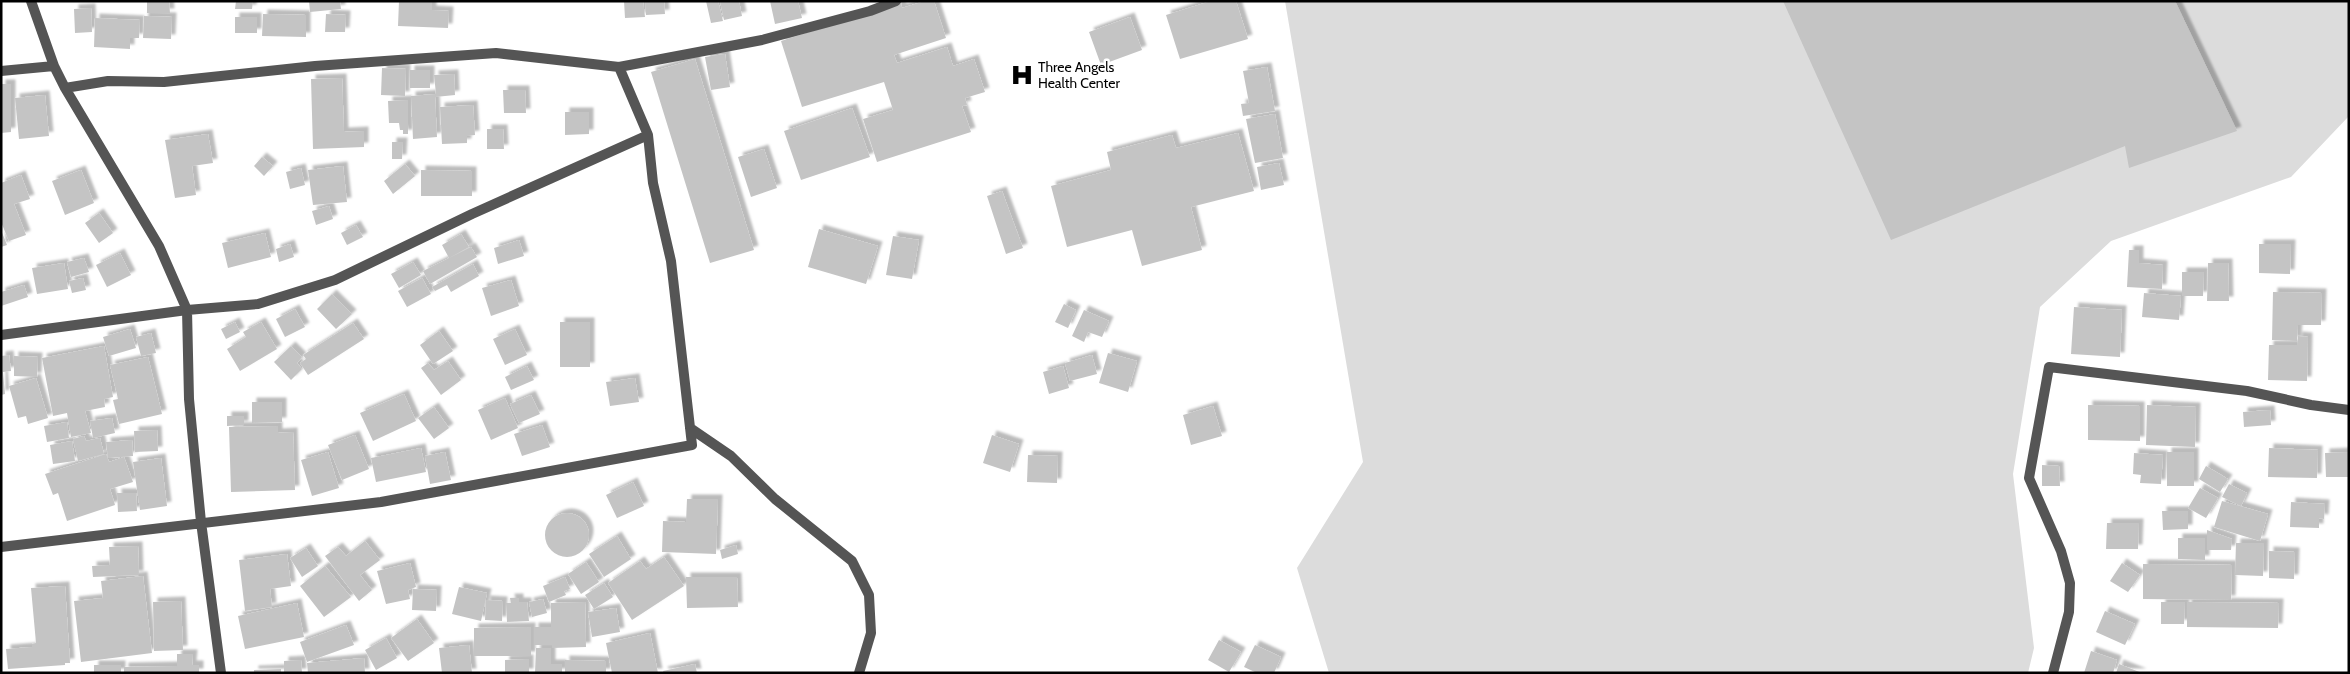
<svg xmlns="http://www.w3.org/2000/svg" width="2350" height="674" font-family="Cabin,sans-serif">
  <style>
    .green { fill: #dcdcdc }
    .building { fill: #c4c4c4; filter: url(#shadow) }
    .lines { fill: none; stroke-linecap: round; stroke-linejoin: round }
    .minor { stroke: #555; stroke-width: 10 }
    .labels { text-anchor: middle; stroke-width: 5; stroke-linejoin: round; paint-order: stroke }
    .poi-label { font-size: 14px; fill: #000; stroke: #fff; text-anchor: start }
  </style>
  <defs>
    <filter id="shadow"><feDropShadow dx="4.5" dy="-4.5" stdDeviation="1" flood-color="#0004"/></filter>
  </defs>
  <rect width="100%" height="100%" fill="#fff"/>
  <path class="green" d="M1285,1H2349V116L2291,177L2111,241L2040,307L2013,474L2034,648L2028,673H1329L1297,568L1363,462Z"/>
  <path class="building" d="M147,1H169L170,13H147Z
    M236,1H253L252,9H235Z
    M309,1H340L341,9L310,12Z
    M399,1H432V10L449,11L448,28L398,26Z
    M624,1H643L645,17L625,18Z
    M645,1H664L665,14L646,15Z
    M706,1H718L723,21L711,23Z
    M720,1H739L742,16L724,20Z
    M770,1H798L802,18L775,24Z
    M925,1H934L946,38L894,55L897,63L947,47L953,66L974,59L985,92L965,98L967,105L962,106L971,132L877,162L863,119L893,110L884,82L802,107L781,41L901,3L902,8Z
    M1211,1H1236L1248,39L1180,59L1166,15Z
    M1783,1H2175L2237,131L2129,168L2125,146L1891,240Z
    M91,8L92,32L75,33L74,9Z
    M263,14L306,15V37L262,36Z
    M326,14L346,15L345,32H325Z
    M144,16L172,17L171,39L143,38Z
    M235,17H257V33H235Z
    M1130,17L1142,50L1101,65L1089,32Z
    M95,18L140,20L139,38H130V49L94,47Z
    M725,54L730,87L711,90L705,57Z
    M695,59L754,250L710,263L651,72Z
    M1267,67L1275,111L1243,116L1241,104L1249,103L1243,71Z
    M382,68L406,69L405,96L381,95Z
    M410,70H430V88H410Z
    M454,74L455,95L435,97L437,137L413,139L411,96L436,94L434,75Z
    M342,78L344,132L364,131V147L313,149L311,79Z
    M1,84H11V132L1,133Z
    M503,90H525L526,113H504Z
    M45,95L49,136L19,139L15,98Z
    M408,100V134H403V130H400L399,123H389L388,101Z
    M473,105L475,135L467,136V143L442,144L440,107Z
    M852,108L870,157L801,180L784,131Z
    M565,112H589V134L565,135Z
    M1275,114L1283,158L1255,163L1246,119Z
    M487,129H503L504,149H487Z
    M1238,133L1254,191L1191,207L1202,250L1142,266L1132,230L1067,247L1051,186L1111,170L1107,152L1172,135L1176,148Z
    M208,134L213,163L192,166L196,195L175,198L165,140Z
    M392,142H403L402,159H392Z
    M764,149L777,188L751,197L738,157Z
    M262,157L273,166L264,176L254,166Z
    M1279,163L1284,185L1261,190L1257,167Z
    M405,164L415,176L393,194L384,181Z
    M343,166L347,202L313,205L308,170Z
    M301,168L305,185L290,189L286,172Z
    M81,170L94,203L65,215L52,181Z
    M421,170L472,171V196H421Z
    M21,175L30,199L14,204L26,235L9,241L1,222V183Z
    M1002,191L1023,248L1006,254L987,196Z
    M329,206L333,219L316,225L312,211Z
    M99,213L113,233L99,243L85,223Z
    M356,225L363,237L347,245L341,233Z
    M819,229L878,246L866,284L808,267Z
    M1,230L7,245L1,247Z
    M265,233L271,257L228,268L222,243Z
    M461,234L469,247L449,258L442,245Z
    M893,236L919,240L912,279L886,275Z
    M519,240L524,256L498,264L494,248Z
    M290,244L294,257L279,262L276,249Z
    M2259,244H2291L2290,274L2259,273Z
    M471,247L477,257L430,284L423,271Z
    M2129,250H2139V263L2163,265L2162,289L2127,287Z
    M120,253L131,275L107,287L96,265Z
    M84,258L89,272L71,277L67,262Z
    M413,262L421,275L399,288L391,274Z
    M64,263L68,289L37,294L32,268Z
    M2208,263H2228L2229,301H2207Z
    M473,264L479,276L451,292L447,285L435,291L432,287Z
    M2182,272H2204L2203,296H2182Z
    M83,278L86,290L72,293L69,281Z
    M422,278L431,294L407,307L398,291Z
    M511,280L519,306L491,316L482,288Z
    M24,285L28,297L1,306V292Z
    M2273,292L2322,293L2321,325H2298L2297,341L2272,340Z
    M2144,293L2181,296L2179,320L2142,317Z
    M332,294L352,314L336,329L317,309Z
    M1064,304L1076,310L1068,328L1055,322Z
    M2074,307L2122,310L2120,357L2071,354Z
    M295,309L305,327L285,337L276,319Z
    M1084,310L1109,321L1102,337L1088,332L1084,342L1072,336Z
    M235,322L240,332L226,339L221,329Z
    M261,322L277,349L240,371L227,349L246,337L243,332Z
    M560,322H590V367H560Z
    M353,323L364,339L308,375L300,363L306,359L303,355Z
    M130,329L136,348L109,356L103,337Z
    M515,329L527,355L505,365L493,339Z
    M439,331L453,351L433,364L420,345Z
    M151,333L156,353L141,356L136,337Z
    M2298,336L2308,337L2307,381L2268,380L2269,345H2297Z
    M104,346L113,397L104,399L105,407L85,411L91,433L71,437L67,413L53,416L42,358Z
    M291,346L302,357L297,363L302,369L291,380L274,362Z
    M1108,353L1137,361L1128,392L1099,383Z
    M9,355L11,371L3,372L5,394L1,395V356Z
    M1092,355L1097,374L1070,381L1065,363Z
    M14,356L38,357L37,377L14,376Z
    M148,357L162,414L119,424L113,400L118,399L110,365Z
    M448,361L461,380L441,395L421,368L428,363L434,370Z
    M527,366L534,380L511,390L505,377Z
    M1063,366L1069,388L1049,394L1043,372Z
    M36,378L48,418L28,424L26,416L18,418L9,386Z
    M635,378L639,402L610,406L606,382Z
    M404,394L416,421L373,441L360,413Z
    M531,395L540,414L519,423L510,404Z
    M505,398L518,428L491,440L478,410Z
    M252,402H282V422L252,423Z
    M2088,405L2140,406V441L2088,440Z
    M2147,405L2196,407L2195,447L2146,445Z
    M1213,406L1222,436L1191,445L1183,415Z
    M434,407L449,428L434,439L418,418Z
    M2270,410L2271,425L2244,427L2243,412Z
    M227,416H244V425L227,426Z
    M112,418L115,433L93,438L90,421Z
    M67,422L69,438L47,442L44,426Z
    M542,425L550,447L522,456L514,434Z
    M278,426V433L293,432L295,490L231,492L229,427Z
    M157,430L158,451L135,452L134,431Z
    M355,435L369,469L342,480L328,445Z
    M992,435L1019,444L1010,472L983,463Z
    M84,436L86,441L100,438L104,454L78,461L73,439Z
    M132,440L133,456L108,458L106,442Z
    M72,441L75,461L53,464L50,445Z
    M421,448L426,472L376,482L371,458Z
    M2269,448L2318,450L2317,478L2268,477Z
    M328,452L339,488L312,496L301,460Z
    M445,452L451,480L430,484L425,456Z
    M2167,452H2194V486H2167Z
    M2349,452V477H2326L2325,453Z
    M2134,453L2163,455L2161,484L2140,483L2141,475L2133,474Z
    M106,454L109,462L124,457L133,482L110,489L115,505L67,521L58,493L53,495L45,474Z
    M1028,455L1058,456L1057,483L1027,482Z
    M161,458L167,506L140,510L133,462Z
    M2042,465L2059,466L2060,486H2042Z
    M2206,466L2228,479L2220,492L2199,479Z
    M633,482L644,506L617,518L606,495Z
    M2229,484L2247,493L2241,506L2222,497Z
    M2200,488L2218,498L2206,518L2188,508Z
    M117,493H136L137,511L118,512Z
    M687,499H718L716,554L662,552L663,521L686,522Z
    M2222,501L2268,514L2260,541L2214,527Z
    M2291,502L2325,504L2324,519L2319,518V528L2290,527Z
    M2162,511H2188V529L2163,530Z
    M545 535a22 22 0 1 1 44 0a22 22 0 1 1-44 0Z
    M2107,523H2139L2138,549H2106Z
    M2207,530L2232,539L2231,550H2207Z
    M617,536L631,559L604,577L589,554Z
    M2178,538H2205V560L2178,559Z
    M365,541L380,560L360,575L372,590L359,601L325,556L338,547L346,556Z
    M2236,543H2264L2263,576L2235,575Z
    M736,545L738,554L722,559L720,550Z
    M138,546L139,575L93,577L92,566L110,565L109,547Z
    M306,548L318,566L302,577L290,558Z
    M2269,551L2295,552L2294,579L2269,578Z
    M287,554L291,586L270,589L272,607L245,611L239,560Z
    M664,557L684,586L632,620L608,583L640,561L646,569Z
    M586,562L599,582L581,594L568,574Z
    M410,563L416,587L408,590L410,599L386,604L377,571Z
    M2122,563L2140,575L2128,592L2110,581Z
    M2143,564L2232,565L2231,600L2143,599Z
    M325,566L351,597L324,617L300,586Z
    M143,576L152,653L81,662L74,601L103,598L101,581Z
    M565,577L570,589L564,591L566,595L549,602L543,586Z
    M686,577H737L738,607L687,608Z
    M604,583L613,597L594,609L585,595Z
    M65,586L70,663H65V665L8,669L6,649L32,647V644L36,643L31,588Z
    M459,587L487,593L481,621L452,614Z
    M413,589L437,590L436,611L412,610Z
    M510,598H519V602H527L529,621L507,622L506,603H511Z
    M543,599L547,613L532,617L529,602Z
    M486,600L503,601L502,621L485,620Z
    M181,601L183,650L154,651L153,602Z
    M585,602L586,647L552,648V645H534V627H551V603Z
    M2161,602H2185L2184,624H2161Z
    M2187,602L2279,603L2278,628L2187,627Z
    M297,603L304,637L245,649L238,616Z
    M616,608L620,632L592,637L588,612Z
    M2105,611L2135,624L2125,645L2096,632Z
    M417,619L434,643L408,661L391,638Z
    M346,625L354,645L307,662L300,642Z
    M531,627V656H474V628Z
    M650,633L658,673H612L606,643Z
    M386,638L397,658L376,670L365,650Z
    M1219,640L1241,652L1229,672L1208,660Z
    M469,645L472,673H442L439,648Z
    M1255,645L1281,657L1274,673H1257L1244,667Z
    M536,648H551V664H562V673H535Z
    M2091,651L2117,660L2113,673H2084Z
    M177,654H193L192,665H199V673H124V667L177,666Z
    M364,658L365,673H308L307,663Z
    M529,659V673H505V660Z
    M301,660L302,673H284V661Z
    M565,660L606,661V673H565Z
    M695,664L697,673H664L663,671Z
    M2119,664L2142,673H2116Z
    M94,665H121V673H94Z
    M281,669V673H254V670Z"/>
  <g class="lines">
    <path class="minor" d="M31,1L54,66L65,88L159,246L187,310L189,399L201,522L221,673
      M1,71L54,66
      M65,88L108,81L164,82L315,66L496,53L619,67L762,40L870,11L896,1
      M1,335L187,310L258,304L335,280L472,214L648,135L619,67
      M690,428L731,456L775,499L852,561L869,595L871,633L859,673
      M1,547L381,502L692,445L671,261L653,183L648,135
      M2053,673L2069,612L2070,583L2061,551L2029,478L2049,367L2247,391L2311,405L2349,410"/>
  </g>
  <defs>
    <symbol id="hospital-bare" viewBox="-9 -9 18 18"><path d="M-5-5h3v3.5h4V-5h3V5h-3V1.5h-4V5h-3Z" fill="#000" stroke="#fff" stroke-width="2.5" paint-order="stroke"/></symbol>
  </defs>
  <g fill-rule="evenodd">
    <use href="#hospital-bare" x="1006" y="59" width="32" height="32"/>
  </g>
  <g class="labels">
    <g class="poi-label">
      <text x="1038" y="72">Three Angels<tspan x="1038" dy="16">Health Center</tspan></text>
    </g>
  </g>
  <rect width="2350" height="674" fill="none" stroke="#000000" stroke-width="5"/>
</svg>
